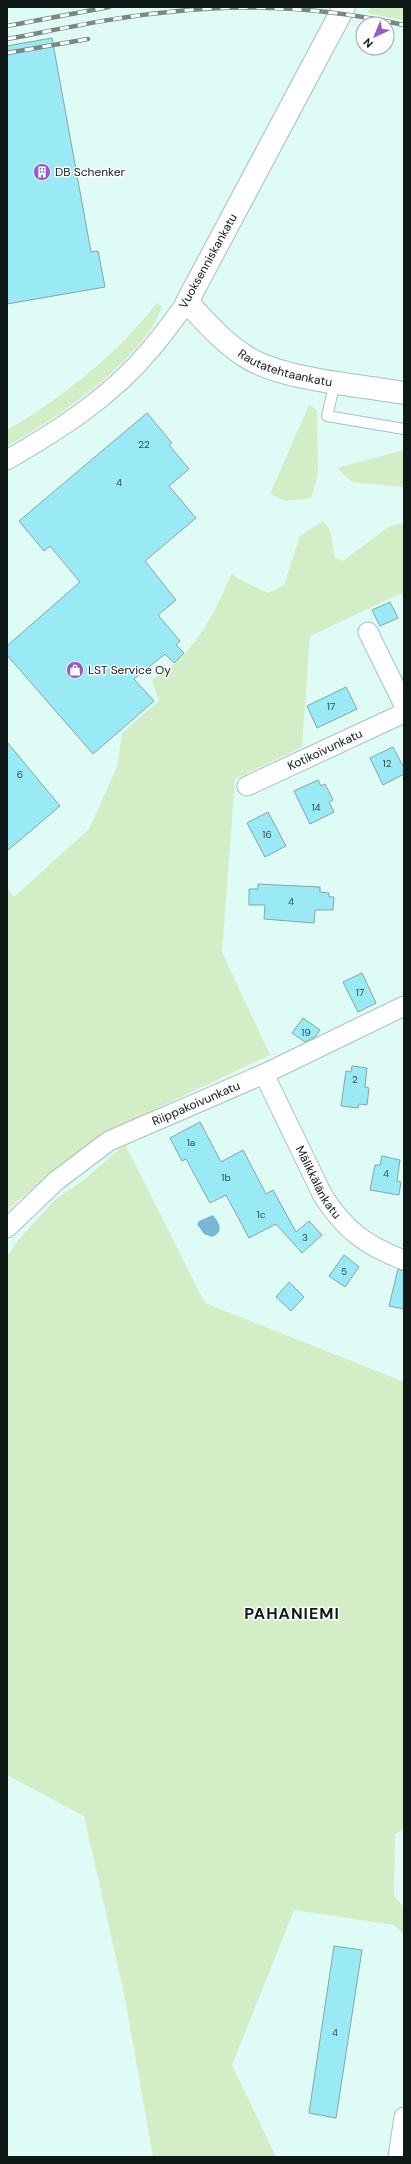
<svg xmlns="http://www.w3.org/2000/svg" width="411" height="2164" font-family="'DM Sans',sans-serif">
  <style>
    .green { fill: #d3edc6 }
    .water { fill: #78b7d6 }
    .building { fill: #9aeaf5; stroke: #89a4a8 }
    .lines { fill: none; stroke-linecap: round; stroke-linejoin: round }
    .service-casing { stroke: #a6c2bd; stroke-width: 12 }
    .minor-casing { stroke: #a6c2bd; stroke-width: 21 }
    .tertiary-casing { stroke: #a6c2bd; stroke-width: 24 }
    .service { stroke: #fff; stroke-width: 10 }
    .minor { stroke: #fff; stroke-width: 19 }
    .tertiary { stroke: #fff; stroke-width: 22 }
    .rail-casing { stroke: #768985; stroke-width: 4.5 }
    .rail { stroke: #fff; stroke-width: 3; stroke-dasharray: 9; stroke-linecap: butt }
    .labels { text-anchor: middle; stroke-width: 3; stroke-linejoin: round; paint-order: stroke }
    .number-label { font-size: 10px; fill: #314c4e }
    .poi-label { font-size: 12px; fill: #0e1816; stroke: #fff; text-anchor: start }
    .street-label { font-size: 12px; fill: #0e1816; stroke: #fff }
    .district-label { font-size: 16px; font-weight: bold; letter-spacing: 1px; fill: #0e1816; stroke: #fff }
  </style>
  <rect width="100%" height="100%" fill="#defbf5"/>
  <path class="green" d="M371,7H404V20L367,13Z
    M157,303L162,307C144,359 55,420 7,446V430C64,397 117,354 157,303Z
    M309,405L317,410L318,474L311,498L286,501L270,494Z
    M404,450V487L352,482L337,468Z
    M323,521L330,530L335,558L343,561L390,526L404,523V592L310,636L302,747L235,779L222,952L270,1055L153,1110L48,1175L7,1210V888L14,897L89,829L117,767L122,733L159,701L152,680C198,650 210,621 232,573L239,579L268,593L284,585L300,536Z
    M125,1144L205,1303L404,1382V1829L395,1834L394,1896L404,1907V1935L394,1925L294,1910L232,2065L276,2157H153L124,1993L84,1816L7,1775V1256L20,1238L55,1200L84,1180Z"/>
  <path class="water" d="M213,1215C220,1224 224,1232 212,1237L204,1234L197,1224L199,1221Z"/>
  <path class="building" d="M52,38L91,252L98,251L105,287L7,304V46Z
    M147,413L172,443L169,445L189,469L169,486L196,518L145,561L176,600L158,615L180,641L176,645L184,653L174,663L165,654L134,679L154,701L93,754L7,655V646L80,582L50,546L44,551L19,521Z
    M390,602L398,618L380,626L372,610Z
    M346,687L357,709L317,728L307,706Z
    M7,742L60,806L7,851Z
    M393,747L404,768V774L383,785L370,758Z
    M318,780L321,786L325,784L333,800L329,802L334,812L310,824L294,791Z
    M268,812L286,846L265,857L247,823Z
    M258,884L320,887V892L329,893V897H334L333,910H315L314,923L264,919L265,905H249V889H258Z
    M362,973L376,1003L358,1012L343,982Z
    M303,1018L320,1030L315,1037L305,1042L292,1033Z
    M352,1066L367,1068L365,1087L369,1088L367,1105L359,1104L358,1108L341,1106L346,1071L351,1072Z
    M200,1122L221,1162L243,1150L266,1194L273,1190L296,1232L309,1221L322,1235L302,1253L276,1224L249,1238L226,1195L210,1203L186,1159L182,1161L170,1138Z
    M382,1156L400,1160L397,1181L401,1182L399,1195L370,1190L375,1165H380Z
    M344,1255L359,1267L345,1287L329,1276Z
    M398,1269L404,1271V1309L389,1306Z
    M289,1282L304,1297L291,1311L276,1297Z
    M334,1946L362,1950L336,2118L309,2113Z"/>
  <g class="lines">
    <defs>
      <path id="service" d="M335,382L327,416L404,429"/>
      <g id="minor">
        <path d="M7,460C59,430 111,397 150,350C163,335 175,318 187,302"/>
        <path d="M368,632L404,705"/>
        <path id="s1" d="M247,786L404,713"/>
        <path id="s2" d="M264,1074L323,1196C345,1230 366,1246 404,1260"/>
        <path id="s3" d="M7,1228L56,1181L109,1141L264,1074L404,1006"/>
        <path d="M398,2157L404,2117"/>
      </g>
      <g id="tertiary">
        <path id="s4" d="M344,7L187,302C204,320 221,340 242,354C277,380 360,385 404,393"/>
      </g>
    </defs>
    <use href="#service" class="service-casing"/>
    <use href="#minor" class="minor-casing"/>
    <use href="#tertiary" class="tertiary-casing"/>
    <use href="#service" class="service"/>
    <use href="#minor" class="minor"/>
    <use href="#tertiary" class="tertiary"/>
    <defs>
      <path id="rail" d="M7,26L109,7
        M7,39C61,29 114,17 169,12C247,3 328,8 404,25
        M7,53L88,39"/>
    </defs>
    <use href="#rail" class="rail-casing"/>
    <use href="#rail" class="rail"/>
  </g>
  <defs>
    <symbol id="building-disc" viewBox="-11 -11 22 22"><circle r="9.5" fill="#935ad2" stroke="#fff"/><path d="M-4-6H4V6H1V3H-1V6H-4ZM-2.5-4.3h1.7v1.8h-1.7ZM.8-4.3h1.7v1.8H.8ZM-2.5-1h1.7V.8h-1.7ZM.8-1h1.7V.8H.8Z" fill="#fff"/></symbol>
    <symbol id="shop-disc" viewBox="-11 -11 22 22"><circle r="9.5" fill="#935ad2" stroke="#fff"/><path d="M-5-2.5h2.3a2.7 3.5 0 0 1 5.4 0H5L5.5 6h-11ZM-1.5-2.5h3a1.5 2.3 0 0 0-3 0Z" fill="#fff"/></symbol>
  </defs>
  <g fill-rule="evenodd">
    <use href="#building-disc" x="32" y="162" width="20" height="20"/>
    <use href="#shop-disc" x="65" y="660" width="20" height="20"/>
  </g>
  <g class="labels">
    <g class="number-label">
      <text x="144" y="448">22</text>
      <text x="119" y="486">4</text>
      <text x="331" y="710">17</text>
      <text x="387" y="767">12</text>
      <text x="20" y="778">6</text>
      <text x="316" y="811">14</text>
      <text x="267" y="838">16</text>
      <text x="291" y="905">4</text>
      <text x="360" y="996">17</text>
      <text x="306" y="1036">19</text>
      <text x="355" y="1083">2</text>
      <text x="191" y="1146">1a</text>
      <text x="386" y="1177">4</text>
      <text x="226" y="1181">1b</text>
      <text x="261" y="1218">1c</text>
      <text x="305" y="1241">3</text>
      <text x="344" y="1275">5</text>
      <text x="335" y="2036">4</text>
    </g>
    <g class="poi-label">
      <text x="55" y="176">DB Schenker</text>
      <text x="88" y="674">LST Service Oy</text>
    </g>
    <g class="street-label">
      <text transform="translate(208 261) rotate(-61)" y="4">Vuoksenniskankatu</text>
      <text dy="4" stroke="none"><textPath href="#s4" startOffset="456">Rautatehtaankatu</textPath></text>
      <text dy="4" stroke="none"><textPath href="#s1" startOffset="86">Kotikoivunkatu</textPath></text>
      <text dy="4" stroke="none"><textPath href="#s3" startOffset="229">Riippakoivunkatu</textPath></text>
      <text dy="4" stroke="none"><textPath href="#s2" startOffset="121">Mälikkälänkatu</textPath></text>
    </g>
    <g class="district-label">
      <text x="292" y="1619">PAHANIEMI</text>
    </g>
  </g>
  <rect width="411" height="2164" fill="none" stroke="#0e1816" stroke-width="16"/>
  <g transform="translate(375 36) rotate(224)"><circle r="19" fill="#ffffff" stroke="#9fa3a2"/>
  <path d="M0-3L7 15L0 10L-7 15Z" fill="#935ad2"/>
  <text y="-6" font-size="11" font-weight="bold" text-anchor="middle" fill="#0e1816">N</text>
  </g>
</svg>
